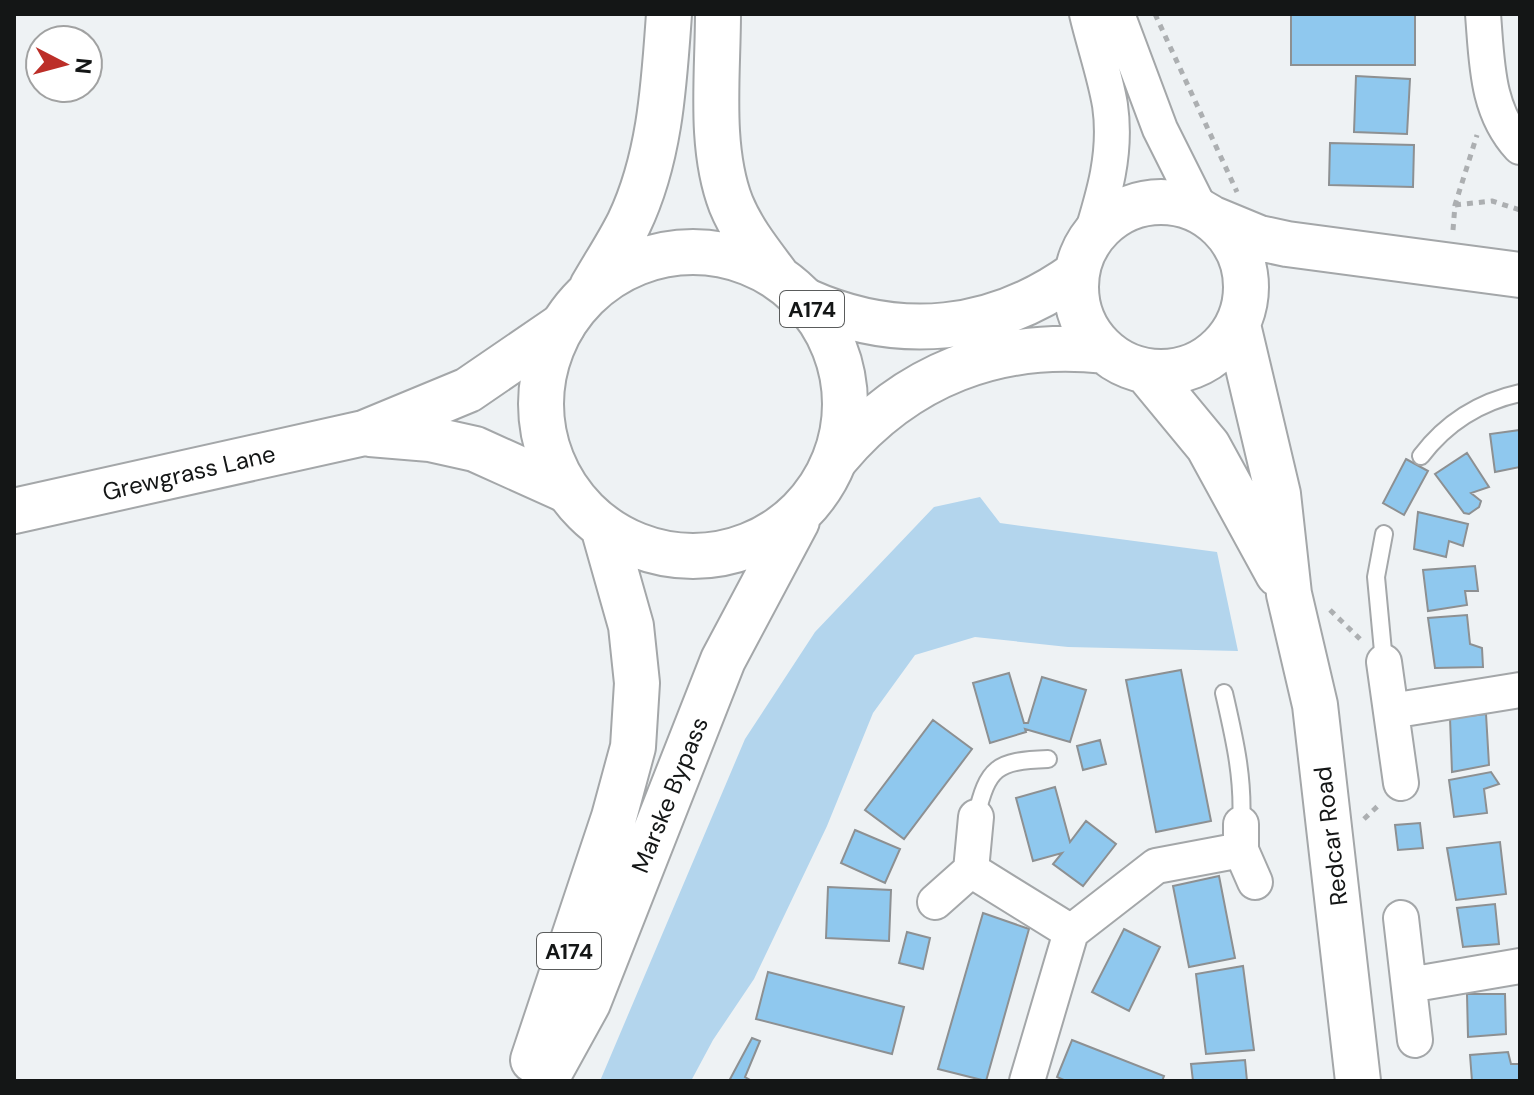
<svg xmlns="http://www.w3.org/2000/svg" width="1534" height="1095" font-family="'DM Sans',sans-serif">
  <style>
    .green { fill: #b3d5ed }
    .building { fill: #8fc8ee; stroke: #8d9092; stroke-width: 2 }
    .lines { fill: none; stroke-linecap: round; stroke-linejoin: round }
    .lane-casing { stroke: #a4a7a9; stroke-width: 20 }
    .street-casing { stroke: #a4a7a9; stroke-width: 38 }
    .secondary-casing { stroke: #a4a7a9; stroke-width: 48 }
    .primary-casing { stroke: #a4a7a9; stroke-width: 48 }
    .path { stroke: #acafb1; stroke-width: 5; stroke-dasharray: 6 6; stroke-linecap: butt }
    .lane { stroke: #fff; stroke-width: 16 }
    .street { stroke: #fff; stroke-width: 34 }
    .secondary { stroke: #fff; stroke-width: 44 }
    .primary { stroke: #fff; stroke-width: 44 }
    .labels { text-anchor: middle; stroke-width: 7; stroke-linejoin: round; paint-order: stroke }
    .shield { fill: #fff; stroke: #5a5c5c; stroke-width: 2 }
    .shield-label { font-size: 22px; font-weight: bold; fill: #141616 }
    .street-label { font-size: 24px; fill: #141616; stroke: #fff }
  </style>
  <rect width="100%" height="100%" fill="#eef2f4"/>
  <path class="green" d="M980,497L1000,523L1217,552L1238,651L1068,647L975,637L915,655L873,713L827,826L754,979L713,1040L691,1081H600L745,739L815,632L934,507Z"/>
  <path class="building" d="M1291,14H1415V65H1291Z
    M1356,76L1410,79L1407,134L1354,132Z
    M1330,143L1414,145L1413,187L1329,185Z
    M1520,430V467L1495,472L1490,434Z
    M1467,453L1489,487L1471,493L1481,501L1479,507L1469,514L1464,513L1435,474Z
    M1406,459L1428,471L1404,515L1383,503Z
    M1418,512L1468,524L1463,546L1449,541L1446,557L1414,549Z
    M1475,566L1478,591H1465L1467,605L1428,611L1423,570Z
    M1467,615L1470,644L1482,648L1483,667L1435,668L1428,618Z
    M1181,670L1211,821L1156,832L1126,680Z
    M1009,673L1024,723H1028L1042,677L1086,690L1070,742L1025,729L1026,732L990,743L973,683Z
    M1486,714L1489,765L1452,772L1450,718Z
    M933,720L972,749L904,839L865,810Z
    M1100,740L1106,764L1083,770L1077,746Z
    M1491,772L1499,784L1484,789L1487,813L1454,817L1449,780Z
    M1055,787L1070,842L1086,821L1116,844L1083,886L1053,864L1062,853L1033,861L1016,798Z
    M1420,823L1423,848L1398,850L1395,825Z
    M855,830L900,849L885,883L841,863Z
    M1500,842L1506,894L1456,900L1447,848Z
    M1219,876L1235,958L1189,967L1173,886Z
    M828,887L891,890L889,941L826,938Z
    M1495,904L1499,944L1463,947L1457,908Z
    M983,913L1029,929L986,1081L938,1069Z
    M1124,929L1160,947L1129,1011L1092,992Z
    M907,932L930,938L923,969L899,963Z
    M1243,966L1254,1050L1206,1054L1196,974Z
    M768,972L904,1007L892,1054L756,1019Z
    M1467,994H1505L1506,1034L1468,1037Z
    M752,1038L760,1041L745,1077L752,1081H729Z
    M1072,1040L1164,1076L1162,1081H1066L1057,1077Z
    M1508,1052L1511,1064H1520V1081H1472L1470,1055Z
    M1245,1060L1247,1081H1193L1191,1064Z"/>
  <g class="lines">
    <defs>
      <path id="lane" d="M1421,456C1446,423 1479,402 1520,393
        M1384,662L1376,577L1384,534
        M1224,693C1234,737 1244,778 1241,824
        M976,817C988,767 996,761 1048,759"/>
      <path id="street" d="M1087,14C1094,44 1105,75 1110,105C1117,153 1104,195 1090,240
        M1117,14L1160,129L1201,211
        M1483,14C1487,62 1486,110 1520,147
        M1384,662L1401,783
        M1391,711L1520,690
        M1241,850L1255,882
        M971,870L1071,932
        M935,902L971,870L976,817
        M1401,918L1415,1040
        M1409,985L1520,966
        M1027,1081L1071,932L1156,866L1241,850V824"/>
      <path id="secondary" d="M1076 287a85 85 0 1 1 170 0a85 85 0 1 1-170 0Z
        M1213,219L1259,238L1287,244L1520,275
        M806,301C900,343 994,333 1077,273
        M1238,325L1278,494L1289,594L1315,705L1358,1081
        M1146,371L1208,446L1278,574
        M370,434L430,439L475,449L566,490
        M837,457C906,375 998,339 1105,351
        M14,511L364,433L468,390L563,325"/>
      <path id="primary" d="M718,14C718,74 709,147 731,204C742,231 760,253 777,276
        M541 404a152 152 0 1 1 304 0a152 152 0 1 1-304 0Z
        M592,287C604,266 618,245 629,223C660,158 664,85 669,14
        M533,1060L614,817L633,747L637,683L631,626L603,527
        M545,1081L588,1003L723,660L797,521"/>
    </defs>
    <use href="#lane" class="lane-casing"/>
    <use href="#street" class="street-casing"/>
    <use href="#secondary" class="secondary-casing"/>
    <use href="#primary" class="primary-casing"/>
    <path class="path" d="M1155,14L1237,192
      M1455,205L1492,201L1520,210
      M1453,230L1455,205L1477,135
      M1330,610L1360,639
      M1364,819L1380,804"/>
    <use href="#lane" class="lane"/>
    <use href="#street" class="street"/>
    <use href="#secondary" class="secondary"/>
    <use href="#primary" class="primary"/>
  </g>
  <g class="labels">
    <g class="shield">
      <rect x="780" y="291" width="64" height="36" rx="6"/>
      <rect x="537" y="933" width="64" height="36" rx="6"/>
    </g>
    <g class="shield-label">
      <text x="812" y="317">A174</text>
      <text x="569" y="959">A174</text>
    </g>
    <g class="street-label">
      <text transform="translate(189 473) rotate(-13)" y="8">Grewgrass Lane</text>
      <text transform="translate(670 795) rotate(-68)" y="8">Marske Bypass</text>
      <text transform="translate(1331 836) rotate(-97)" y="8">Redcar Road</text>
    </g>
  </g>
  <rect width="1534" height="1095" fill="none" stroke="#141616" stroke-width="32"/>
  <g transform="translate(64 64) rotate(96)"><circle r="38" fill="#ffffff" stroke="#a1a2a2" stroke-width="2"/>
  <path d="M0-6L14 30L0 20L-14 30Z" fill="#bc2e28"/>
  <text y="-12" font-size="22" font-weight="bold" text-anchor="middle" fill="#141616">N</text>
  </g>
</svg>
